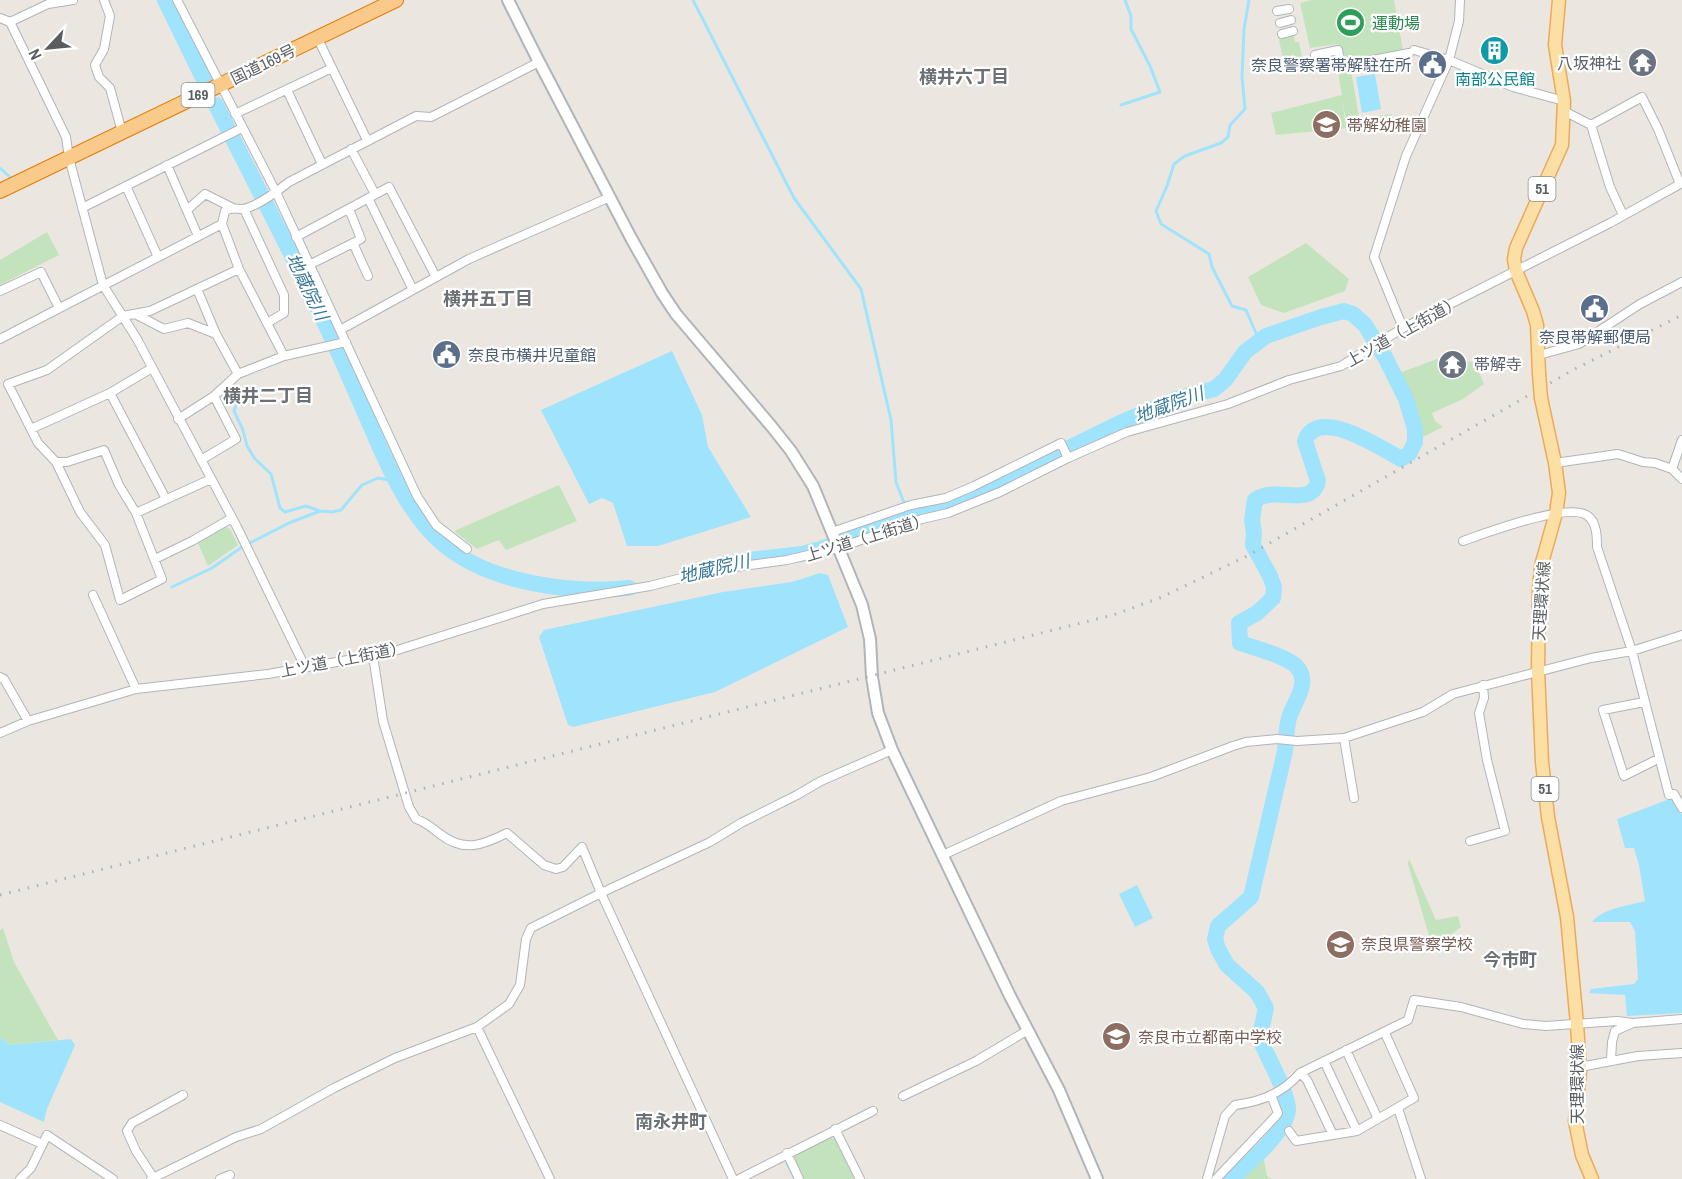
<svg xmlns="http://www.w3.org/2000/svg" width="1682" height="1179" font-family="'Archivo Narrow','Noto Sans JP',sans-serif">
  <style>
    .green { fill: #c3e3bd }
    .water { fill: #a0e3fc }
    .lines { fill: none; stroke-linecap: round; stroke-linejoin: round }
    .stream { stroke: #a0e3fc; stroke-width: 3 }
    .river { stroke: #a0e3fc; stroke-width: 16 }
    .street-casing { stroke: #b1b4b8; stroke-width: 10 }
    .secondary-casing { stroke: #b0b5b8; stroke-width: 14 }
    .primary-casing { stroke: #ecaa59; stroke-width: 15 }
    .highway-casing { stroke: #e47b08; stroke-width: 16 }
    .street { stroke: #fff; stroke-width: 8 }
    .secondary { stroke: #fff; stroke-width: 10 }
    .primary { stroke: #fcdfa5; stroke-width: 12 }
    .highway { stroke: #f9ca8a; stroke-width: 14 }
    .rail { stroke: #afb0b1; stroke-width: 3; stroke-dasharray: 1.5 8; stroke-linecap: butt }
    .primary-bridge-casing { stroke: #ecaa59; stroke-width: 15; stroke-linecap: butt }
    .primary-bridge { stroke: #fcdfa5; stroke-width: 12 }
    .labels { text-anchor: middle; stroke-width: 4.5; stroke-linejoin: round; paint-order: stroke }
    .shield { fill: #fff; stroke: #8b8e90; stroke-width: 1.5 }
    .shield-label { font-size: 15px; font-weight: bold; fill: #595e61 }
    .leisure-label { font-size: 16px; fill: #27864d; stroke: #fff; text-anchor: start }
    .worship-label { font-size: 16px; fill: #5b616d; stroke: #fff; text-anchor: end }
    .street-label { font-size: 16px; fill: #595e61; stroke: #fff }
    .service-label { font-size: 16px; fill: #4e5e75; stroke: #fff; text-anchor: end }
    .culture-label { font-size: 16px; fill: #0d838f; stroke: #fff }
    .education-label { font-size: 16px; fill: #785e54; stroke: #fff; text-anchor: start }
    .neighbourhood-label { font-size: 18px; font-weight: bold; fill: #6a7073; stroke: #fff }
    .water-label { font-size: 18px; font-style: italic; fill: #3a799b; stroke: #fff }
  </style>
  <rect width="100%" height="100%" fill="#ebe7e0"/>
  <path class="green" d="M1312,0H1394L1403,50L1343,62L1338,44L1310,48L1300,3Z
    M1293,32L1295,42H1299L1303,63L1285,67L1278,36Z
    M1351,70L1359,117L1346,119L1342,100L1345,120L1392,114L1389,124L1276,135L1271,113L1342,95L1338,72Z
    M47,232L59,255L0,285V260Z
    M1306,243L1349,279L1345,291L1284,313L1261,305L1248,277Z
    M1437,359L1475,362L1484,384L1463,399L1432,413L1435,421L1443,427L1421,438L1419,417L1399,373Z
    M559,485L577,521L506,550L499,540L477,549L454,531Z
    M222,525L230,529L238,545L208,566L197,541Z
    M1409,859L1436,920L1458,916L1461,927L1449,936L1430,939L1408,864Z
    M3,928L14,962L58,1040L10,1045L0,1037V930Z
    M1274,1129L1278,1133L1264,1160L1267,1176L1272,1179H1230Z
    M829,1137L835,1139L855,1179H804L794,1159L796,1153Z"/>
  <path class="water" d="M1375,74L1381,109L1362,113L1356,77Z
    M672,351L702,415L708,447L751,517L658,546H627L613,503L602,498L589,504L541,410Z
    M820,573L828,575L848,627L715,692L573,727L568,725L539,637L544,630L723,592L792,582Z
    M1672,798L1682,815V1013L1627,1016L1625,995L1589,993L1591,989L1634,984L1638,979L1635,931L1630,922H1592C1603,908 1628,906 1645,901L1639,865L1634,848H1625L1617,819Z
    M1137,885L1153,918L1135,927L1119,894Z
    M0,1037L10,1045L71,1039L75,1045L47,1109L44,1122L0,1102Z"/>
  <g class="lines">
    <path class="stream" d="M693,0L794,198L861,289L891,420L896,482L910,518
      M1249,0L1244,29L1242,77L1245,109L1230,125L1228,137L1221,143L1185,156L1174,164L1167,186L1156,211L1161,224L1209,254L1212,267L1232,306L1246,310L1259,340
      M1121,105L1160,92L1150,66L1131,29V16L1125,0
      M0,168L10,177
      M240,393L234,411L243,430L247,446L255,459L271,474L280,508L285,512L306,506L320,511L332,512L341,510L362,485L378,478L395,481
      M172,587L212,568L242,547L289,523L320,511
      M787,1163L795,1179"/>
    <path class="river" d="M165,0L205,82
      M216,105C252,177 289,248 324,321C341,357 356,393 372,429C389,469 410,516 443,544C489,583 571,594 629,588
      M703,569L740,561L802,554L824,548L846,538L938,510L981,494L1057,454L1122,422L1176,399L1214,389L1225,380L1245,352L1266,336L1321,317L1344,311L1353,314L1365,325L1385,357L1406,399L1415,429V442L1409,454L1401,459C1381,448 1317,405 1305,441L1318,481C1311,509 1277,485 1255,500L1252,520L1254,533L1253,545L1270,576L1274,587L1273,598L1257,613L1239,623L1240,643C1255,648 1286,656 1296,666C1312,682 1293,703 1289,718C1286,729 1286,740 1285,751L1251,897L1218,926L1215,939L1218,949L1227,965L1257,992L1266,1008L1260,1036L1262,1044C1270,1062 1286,1089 1288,1108C1290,1128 1246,1166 1231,1179"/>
    <defs>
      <path id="street" d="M104,0L110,16L104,49L95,65L99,77L110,88L122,132
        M177,0L276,192L417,496L436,525L467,549
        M1277,11L1289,9
        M0,18L10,22L66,137L69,158L103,285L137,339L237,527L305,667
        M10,22L48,4L73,0
        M1280,23L1291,20
        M1282,34L1293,31
        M317,37L367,140
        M1414,50L1449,60L1513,87L1564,101
        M1315,55L1338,50L1341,66L1409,53
        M287,90L322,164
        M1564,111L1591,125L1610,187L1623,215
        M235,114L332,68
        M1591,125L1642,97L1658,129L1680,184
        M351,149L375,194
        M167,165L198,236
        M126,186L158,257
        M368,198L413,290
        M82,208L242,128
        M244,209L284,295V313L267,323
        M187,210L205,194L231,207
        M222,224L239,269L284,356
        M296,237L389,187L436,277
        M353,243L368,276
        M309,265L361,239L349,209
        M197,289L216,334
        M0,291L41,272L59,308
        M137,315L164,329L188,323L216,334L238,374
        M1403,328L1374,257L1406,156L1449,60L1459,21L1460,0
        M340,330L469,259L610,197
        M0,339L222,224L225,211C232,207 235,209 243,209C256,207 279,190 289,182L416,116L431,117L539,62
        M1539,355L1579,344L1640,304L1682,282
        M110,393L166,499
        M178,419L214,396L238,374L284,356L346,342
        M31,429L110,393L152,368
        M201,460L236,439L214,396
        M56,462L80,512L105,545L120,600L162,579L136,513
        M1555,463L1618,454L1643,462L1655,463L1672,469L1682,479
        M1672,469L1682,440
        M211,479L136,513L119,485L104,450L67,462H56L38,443L8,384L47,370L123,316L150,311L239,269
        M832,532L911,505L946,498L974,486L1061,443L1068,458
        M1463,541C1486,533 1570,501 1588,516C1597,523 1597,537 1597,547L1632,651L1669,795L1674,794L1682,808
        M155,559L192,541L232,518
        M93,595L136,689
        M373,656L383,721L409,807L416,819C426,822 432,828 440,834C464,853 483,845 507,833L544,865L556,869L563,867L582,847L601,893L710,842L741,823L797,795L821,781L892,750
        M0,677L4,679L28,721
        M1644,702L1603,710L1624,776L1658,759
        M0,733L28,721L136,689L268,674L388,653L543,604L650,586L713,570L787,560L838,548L922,519L948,513L1000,492L1068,458L1127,432L1228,404L1289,380L1341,366L1403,328L1610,223L1682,183
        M1344,738L1354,798
        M1470,841L1505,831L1487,760L1479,713L1484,698L1483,685
        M943,855L1061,801L1151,777L1233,746L1246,742L1277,739L1297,741L1344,738L1423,712L1453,694L1591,658L1632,651L1682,635
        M477,1027L550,1179
        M1346,1050L1378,1119
        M1611,1060L1612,1042L1615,1031L1633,1023L1682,1019
        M1324,1061L1357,1131
        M1580,1067L1638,1056L1682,1053
        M1300,1073L1307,1080L1333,1135
        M903,1096L976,1061L1023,1033
        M1398,1108L1421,1179
        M0,1125L42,1144
        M835,1129L860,1179
        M1289,1131L1296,1141L1357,1131L1414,1098L1385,1033
        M787,1153L799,1179
        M153,1177L136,1151L127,1131L132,1123L183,1095
        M20,1179L31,1168L47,1135L113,1179
        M151,1179L236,1137L261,1129L334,1088L395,1058L477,1027L509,1004L520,985L526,939L531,928L601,893L733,1179
        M220,1179L230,1175
        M739,1179L873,1111
        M1207,1179L1225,1116L1235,1105C1261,1102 1283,1093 1300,1073L1408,1020L1414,1000L1461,1007L1523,1024L1546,1026L1617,1021L1633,1023
        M1216,1179L1275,1117L1278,1113L1271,1095"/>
      <path id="secondary" d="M508,0L536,56L631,238L662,293L676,314L772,427L791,451L813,486L862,605L870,639L872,677L878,713L892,750L1010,996L1059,1090L1097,1179"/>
      <path id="primary" d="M1539,374L1537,325L1533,311L1516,271L1514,259L1516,248L1562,145L1564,101L1555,45L1559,0
        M1541,398L1555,463L1559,493L1556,513L1541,566L1539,590L1538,670L1542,762L1548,817L1567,917L1577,1024L1580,1071L1575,1121L1582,1155L1592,1179"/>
      <path id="highway" d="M0,191L396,0"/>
    </defs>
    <use href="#street" class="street-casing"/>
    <use href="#secondary" class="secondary-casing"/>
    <use href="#primary" class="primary-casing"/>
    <use href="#highway" class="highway-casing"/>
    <use href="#street" class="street"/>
    <use href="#secondary" class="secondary"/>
    <use href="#primary" class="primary"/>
    <use href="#highway" class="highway"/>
    <path class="rail" d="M0,895L1113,615L1162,597L1247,556L1573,370L1682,315"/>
    <defs>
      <path id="primary-bridge" d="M1539,374L1541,398"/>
    </defs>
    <use href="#primary-bridge" class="primary-bridge-casing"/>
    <use href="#primary-bridge" class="primary-bridge"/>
  </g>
  <defs>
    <symbol id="stadium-disc" viewBox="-11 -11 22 22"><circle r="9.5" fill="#2e9e5b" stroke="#fff"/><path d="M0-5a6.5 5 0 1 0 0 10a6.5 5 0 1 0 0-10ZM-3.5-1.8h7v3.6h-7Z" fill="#fff"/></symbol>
    <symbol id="building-disc" viewBox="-11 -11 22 22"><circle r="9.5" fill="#0f9aa8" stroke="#fff"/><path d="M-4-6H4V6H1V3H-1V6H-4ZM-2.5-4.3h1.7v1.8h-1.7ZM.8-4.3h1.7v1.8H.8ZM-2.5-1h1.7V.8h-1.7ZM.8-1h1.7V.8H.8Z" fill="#fff"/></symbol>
    <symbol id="temple-disc" viewBox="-11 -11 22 22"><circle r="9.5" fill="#6b7280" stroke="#fff"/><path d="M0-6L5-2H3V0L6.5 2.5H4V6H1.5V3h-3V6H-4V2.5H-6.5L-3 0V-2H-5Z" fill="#fff"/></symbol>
    <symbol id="civic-disc" viewBox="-11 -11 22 22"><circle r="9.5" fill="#5c6f8a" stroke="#fff"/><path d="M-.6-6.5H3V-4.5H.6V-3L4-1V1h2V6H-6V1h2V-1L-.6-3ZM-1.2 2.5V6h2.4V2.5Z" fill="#fff"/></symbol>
    <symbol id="school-disc" viewBox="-11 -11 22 22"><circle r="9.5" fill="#8d6e63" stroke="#fff"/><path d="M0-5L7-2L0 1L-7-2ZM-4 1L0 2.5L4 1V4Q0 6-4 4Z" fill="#fff"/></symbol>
  </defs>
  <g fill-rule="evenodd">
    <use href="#stadium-disc" x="1334" y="6" width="33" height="33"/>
    <use href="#building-disc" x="1478" y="34" width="33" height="33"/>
    <use href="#temple-disc" x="1626" y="46" width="33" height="33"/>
    <use href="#civic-disc" x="1416" y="48" width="33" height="33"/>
    <use href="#school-disc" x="1310" y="108" width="33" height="33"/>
    <use href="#civic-disc" x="1578" y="292" width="33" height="33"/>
    <use href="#civic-disc" x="430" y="338" width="33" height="33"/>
    <use href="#temple-disc" x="1436" y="348" width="33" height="33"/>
    <use href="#school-disc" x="1324" y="928" width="33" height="33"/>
    <use href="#school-disc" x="1100" y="1020" width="33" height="33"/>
  </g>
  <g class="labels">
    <g class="shield">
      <rect x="181.5" y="83" width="33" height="24" rx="4.5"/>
      <rect x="1528.5" y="177" width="27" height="24" rx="4.5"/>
      <rect x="1531.5" y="777" width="27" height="24" rx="4.5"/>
    </g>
    <g class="shield-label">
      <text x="198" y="100">169</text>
      <text x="1542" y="194">51</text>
      <text x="1545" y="794">51</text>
    </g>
    <g class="leisure-label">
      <text x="1372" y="29">運動場</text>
    </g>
    <g class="worship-label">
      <text x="1621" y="69">八坂神社</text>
      <text x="1474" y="370" text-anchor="start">帯解寺</text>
    </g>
    <g class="street-label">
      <text transform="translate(263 64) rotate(-26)" y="6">国道169号</text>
      <text transform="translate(1403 331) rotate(-29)" y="6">上ツ道（上街道）</text>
      <text transform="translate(867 537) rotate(-17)" y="6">上ツ道（上街道）</text>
      <text transform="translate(1541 601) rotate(-86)" y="6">天理環状線</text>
      <text transform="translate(343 659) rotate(-11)" y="6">上ツ道（上街道）</text>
      <text transform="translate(1577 1084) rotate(-90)" y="6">天理環状線</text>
    </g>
    <g class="service-label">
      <text x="1411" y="71">奈良警察署帯解駐在所</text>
      <text x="1595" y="343" text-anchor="middle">奈良帯解郵便局</text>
      <text x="468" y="361" text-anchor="start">奈良市横井児童館</text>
    </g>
    <g class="culture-label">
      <text x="1495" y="85">南部公民館</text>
    </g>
    <g class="education-label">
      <text x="1347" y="131">帯解幼稚園</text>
      <text x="1361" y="950">奈良県警察学校</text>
      <text x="1138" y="1043">奈良市立都南中学校</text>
    </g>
    <g class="neighbourhood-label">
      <text x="964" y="83">横井六丁目</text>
      <text x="488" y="305">横井五丁目</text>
      <text x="268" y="402">横井二丁目</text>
      <text x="1510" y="966">今市町</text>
      <text x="671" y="1128">南永井町</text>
    </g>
    <g class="water-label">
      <text transform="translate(307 287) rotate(64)" y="6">地蔵院川</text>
      <text transform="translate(1169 405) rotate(-20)" y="6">地蔵院川</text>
      <text transform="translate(714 569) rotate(-13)" y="6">地蔵院川</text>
    </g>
  </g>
  <g transform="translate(48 48) rotate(244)" stroke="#ffffff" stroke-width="4.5" paint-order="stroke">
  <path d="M0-4.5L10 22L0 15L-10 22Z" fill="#595e61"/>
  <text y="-9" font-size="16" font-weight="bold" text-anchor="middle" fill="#595e61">N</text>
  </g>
</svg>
